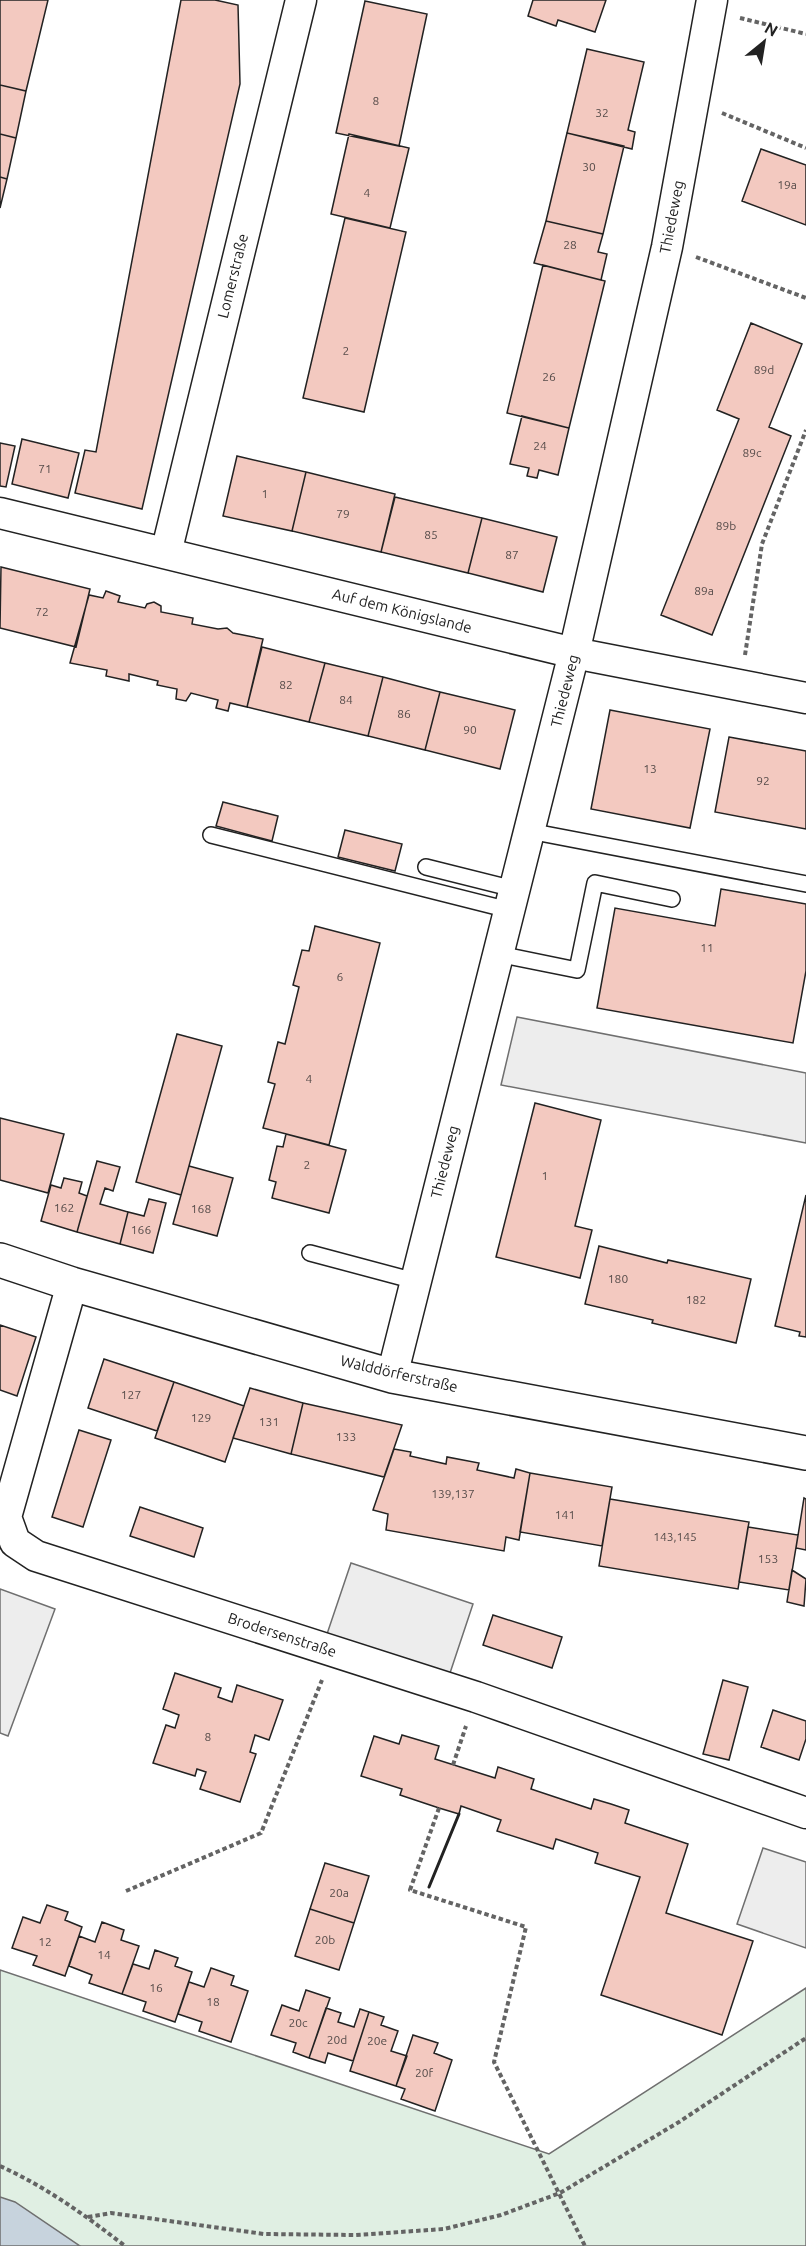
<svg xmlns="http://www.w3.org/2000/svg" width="806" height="2246" font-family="Ubuntu,sans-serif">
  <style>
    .green { fill: #e0efe3; stroke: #6f6f6f; stroke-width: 1.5 }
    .parking { fill: #ededed; stroke: #6f6f6f; stroke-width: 1.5 }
    .water { fill: #c7d3dd; stroke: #6f6f6f; stroke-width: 1.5 }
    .building { fill: #f3c9c0; stroke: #222; stroke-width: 1.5 }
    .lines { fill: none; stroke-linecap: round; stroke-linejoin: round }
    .service-casing { stroke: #222; stroke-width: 18 }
    .minor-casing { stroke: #222; stroke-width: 33 }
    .tertiary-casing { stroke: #222; stroke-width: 36 }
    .path { stroke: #646464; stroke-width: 4; stroke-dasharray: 4.5 3; stroke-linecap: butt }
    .service { stroke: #fff; stroke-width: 15 }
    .minor { stroke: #fff; stroke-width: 30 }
    .tertiary { stroke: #fff; stroke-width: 33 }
    .wall { stroke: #222; stroke-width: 3 }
    .labels { text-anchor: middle; stroke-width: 4.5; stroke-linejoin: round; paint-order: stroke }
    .number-label { font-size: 12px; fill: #564c4a }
    .street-label { font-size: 15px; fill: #222; stroke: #fff }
  </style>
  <rect width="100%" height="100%" fill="#fff"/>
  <path class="green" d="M0,1970L549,2154L806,1988V2246H0Z"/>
  <path class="parking" d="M517,1017L806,1073V1143L501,1085Z
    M351,1563L473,1604L449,1676L327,1634Z
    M0,1589L55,1609L8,1736L0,1733Z
    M763,1848L806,1862V1948L737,1924Z"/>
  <path class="water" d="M0,2197L15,2202L80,2246H0Z"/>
  <path class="building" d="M0,0H48L26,91L0,85Z
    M181,0H215L238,5L240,84L142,509L75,493L85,450L96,452Z
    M533,0H606L595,32L558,20L556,26L528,16Z
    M365,1L427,14L399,146L336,133Z
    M587,49L644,62L628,130L635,132L632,149L567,133Z
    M0,85L26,91L16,138L0,134Z
    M567,133L624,146L603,234L546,221Z
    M0,134L16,138L7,179L0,177Z
    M349,134L409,148L390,228L331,214Z
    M761,149L806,165V225L742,201Z
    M0,177L7,179L0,208Z
    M345,218L406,232L364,412L303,398Z
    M546,221L603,234L598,252L607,254L601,280L534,263Z
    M543,265L605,281L569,428L507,413Z
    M751,323L802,344L769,427L791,436L712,635L661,615L739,419L717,410Z
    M522,416L569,428L558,475L539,470L537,478L527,476L529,468L510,464Z
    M22,439L79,453L68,498L12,484Z
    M0,443L15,446L6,487L0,486Z
    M237,456L306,472L292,531L223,516Z
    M306,472L395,494L381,552L292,531Z
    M395,497L482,518L468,573L381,552Z
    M482,518L557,537L543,592L468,573Z
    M1,567L90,589L76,647L0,628Z
    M106,591L120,596L118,602L145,608L147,604L154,602L161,606V612L193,618L192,624L218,629L227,628L233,633L263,639L247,707L230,703L228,711L216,708L218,700L191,693L186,701L176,699L177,689L157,685L158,681L129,674V681L106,676L107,670L70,663L89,595L103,598Z
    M262,647L325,663L309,722L247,707Z
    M325,663L383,677L368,736L309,722Z
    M383,677L440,692L425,750L368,736Z
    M440,692L515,710L500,769L425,750Z
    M610,710L710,729L690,828L591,809Z
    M729,737L806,751V829L715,812Z
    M223,802L278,816L272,841L216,826Z
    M345,830L402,844L395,871L338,857Z
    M721,889L806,904V971L793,1043L597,1008L615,908L715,926Z
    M315,926L380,943L329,1145L263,1128L275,1084L268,1082L278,1042L285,1044L299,987L293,985L302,950L309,951Z
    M177,1034L222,1046L181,1195L136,1182Z
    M535,1103L601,1120L575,1226L592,1230L580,1278L496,1257Z
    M0,1118L64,1134L48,1193L0,1180Z
    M286,1134L346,1150L329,1213L272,1198L276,1182L269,1180L277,1146L283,1147Z
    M97,1161L120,1167L113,1191L105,1188L100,1204L128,1212L120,1244L77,1232Z
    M189,1166L233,1178L217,1236L173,1224Z
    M64,1178L82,1182L79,1193L87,1196L77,1232L41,1221L51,1185L61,1188Z
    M806,1195V1337L799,1336L800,1332L775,1326Z
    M149,1199L166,1203L153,1253L120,1244L128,1212L144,1216Z
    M599,1246L667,1263L668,1260L751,1279L736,1343L652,1323L653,1320L585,1304Z
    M0,1325L36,1337L17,1396L0,1390Z
    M104,1359L174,1382L157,1431L88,1408Z
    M174,1382L244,1406L225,1462L155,1438Z
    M250,1388L303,1403L291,1454L233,1438Z
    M303,1403L402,1425L384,1477L291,1454Z
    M79,1430L111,1440L83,1527L52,1517Z
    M394,1449L411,1452L410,1456L446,1464L447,1457L479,1463L477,1470L514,1478L516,1469L530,1473L519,1540L506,1537L504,1551L386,1530L388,1514L373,1510Z
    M530,1473L612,1487L602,1546L520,1532Z
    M804,1498L806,1499V1550L796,1548Z
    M610,1499L749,1522L738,1589L599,1566Z
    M140,1507L203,1528L194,1557L130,1536Z
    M748,1527L798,1535L789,1590L739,1582Z
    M792,1570L806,1579L804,1606L787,1602Z
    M493,1615L562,1637L552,1668L483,1645Z
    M175,1673L221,1688L218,1697L232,1702L237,1685L283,1700L269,1740L255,1735L250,1752L256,1754L240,1802L200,1789L206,1772L197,1769L195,1776L153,1763L166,1725L175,1728L179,1715L163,1709Z
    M723,1680L748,1687L729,1760L703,1754Z
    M773,1710L806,1721V1739L799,1760L761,1747Z
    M402,1735L439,1746L435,1759L495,1778L498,1767L534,1779L531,1789L591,1809L594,1799L611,1804L629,1810L625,1823L688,1844L666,1913L753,1941L722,2035L601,1995L640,1877L595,1863L598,1853L556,1839L553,1849L497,1831L501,1820L461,1806L459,1814L439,1808L400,1795L402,1789L361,1776L374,1736L399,1744Z
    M325,1863L369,1876L354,1923L310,1909Z
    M47,1905L68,1912L65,1920L82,1927L65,1976L33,1965L37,1956L12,1948L23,1917L40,1923Z
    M310,1909L354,1923L339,1970L295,1956Z
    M102,1922L124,1930L121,1940L139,1946L122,1994L89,1983L92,1975L69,1966L79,1936L95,1942Z
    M155,1950L178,1958L175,1966L192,1972L175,2022L143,2011L146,2002L122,1994L133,1964L149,1969Z
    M211,1968L234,1976L231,1985L248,1991L231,2042L199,2031L202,2022L178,2014L189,1982L204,1987Z
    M306,1990L330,1998L309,2058L293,2052L296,2043L271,2035L282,2005L299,2011Z
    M326,2008L341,2013L338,2022L354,2027L360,2009L369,2012L353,2061L328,2053L325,2063L309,2058Z
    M369,2012L384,2017L381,2025L398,2031L391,2051L407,2056L396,2086L350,2071Z
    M413,2035L438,2043L434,2053L452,2060L435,2111L401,2099L405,2089L396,2086Z"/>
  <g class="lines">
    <defs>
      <path id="service" d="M529,831L806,884
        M211,835L509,910
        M426,867L514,889
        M498,954L577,970L595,883L672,899
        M310,1253L415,1281"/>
      <path id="minor" d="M0,513L574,653L806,698
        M166,553L301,0
        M72,1284L6,1517L15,1542L36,1556L476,1697L806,1813
        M392,1376L574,653L667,247L712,0"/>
      <path id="tertiary" d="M0,1260L72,1284L392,1376L806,1453"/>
    </defs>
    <use href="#service" class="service-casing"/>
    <use href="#minor" class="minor-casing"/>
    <use href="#tertiary" class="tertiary-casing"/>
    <path class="path" d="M740,18L806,34
      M722,113L806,148
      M696,257L806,298
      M745,655L762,544L806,430
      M453,1765L466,1726
      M439,1808L410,1890L526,1927L494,2062L585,2246
      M126,1891L261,1833L322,1680
      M0,2166C46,2187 85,2215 125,2246
      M88,2217L111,2213L264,2234L356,2235L444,2229L501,2215L560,2193L679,2122L806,2038"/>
    <use href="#service" class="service"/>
    <use href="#minor" class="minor"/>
    <use href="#tertiary" class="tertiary"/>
    <path class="wall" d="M429,1887L459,1814"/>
  </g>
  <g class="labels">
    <g class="number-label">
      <text x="376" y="105">8</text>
      <text x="602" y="117">32</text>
      <text x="589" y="171">30</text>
      <text x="787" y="189">19a</text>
      <text x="367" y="197">4</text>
      <text x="570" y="249">28</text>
      <text x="346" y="355">2</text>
      <text x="764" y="374">89d</text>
      <text x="549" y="381">26</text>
      <text x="540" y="450">24</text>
      <text x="752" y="457">89c</text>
      <text x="45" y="473">71</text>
      <text x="265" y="498">1</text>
      <text x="343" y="518">79</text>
      <text x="726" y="530">89b</text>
      <text x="431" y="539">85</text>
      <text x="512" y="559">87</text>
      <text x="704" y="595">89a</text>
      <text x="42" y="616">72</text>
      <text x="286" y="689">82</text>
      <text x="346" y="704">84</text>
      <text x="404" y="718">86</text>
      <text x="470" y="734">90</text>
      <text x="650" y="773">13</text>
      <text x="763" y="785">92</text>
      <text x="707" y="952">11</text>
      <text x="340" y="981">6</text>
      <text x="309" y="1083">4</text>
      <text x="307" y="1169">2</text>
      <text x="545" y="1180">1</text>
      <text x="64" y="1212">162</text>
      <text x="201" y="1213">168</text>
      <text x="141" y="1234">166</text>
      <text x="618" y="1283">180</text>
      <text x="696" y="1304">182</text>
      <text x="131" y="1399">127</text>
      <text x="201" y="1422">129</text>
      <text x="269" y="1426">131</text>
      <text x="346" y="1441">133</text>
      <text x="453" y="1498">139,137</text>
      <text x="565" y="1519">141</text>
      <text x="675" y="1541">143,145</text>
      <text x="768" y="1563">153</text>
      <text x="208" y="1741">8</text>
      <text x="339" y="1897">20a</text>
      <text x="325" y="1944">20b</text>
      <text x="45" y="1946">12</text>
      <text x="104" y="1959">14</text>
      <text x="156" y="1992">16</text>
      <text x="213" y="2006">18</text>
      <text x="298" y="2027">20c</text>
      <text x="337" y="2044">20d</text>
      <text x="377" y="2045">20e</text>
      <text x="424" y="2077">20f</text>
    </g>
    <g class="street-label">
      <text transform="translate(672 217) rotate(-79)" y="5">Thiedeweg</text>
      <text transform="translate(233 276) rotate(-76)" y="5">Lomerstraße</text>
      <text transform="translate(402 611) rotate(14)" y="5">Auf dem Königslande</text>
      <text transform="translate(565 691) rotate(-76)" y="5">Thiedeweg</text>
      <text transform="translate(445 1162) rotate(-76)" y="5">Thiedeweg</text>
      <text transform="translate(399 1374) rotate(13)" y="5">Walddörferstraße</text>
      <text transform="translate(282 1635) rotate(18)" y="5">Brodersenstraße</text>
    </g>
  </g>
  <g transform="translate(764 42) rotate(30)" stroke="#ffffff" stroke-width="4.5" paint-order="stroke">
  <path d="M0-4.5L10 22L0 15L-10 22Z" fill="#222222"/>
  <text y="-9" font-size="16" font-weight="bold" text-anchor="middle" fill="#222222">N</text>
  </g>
</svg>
